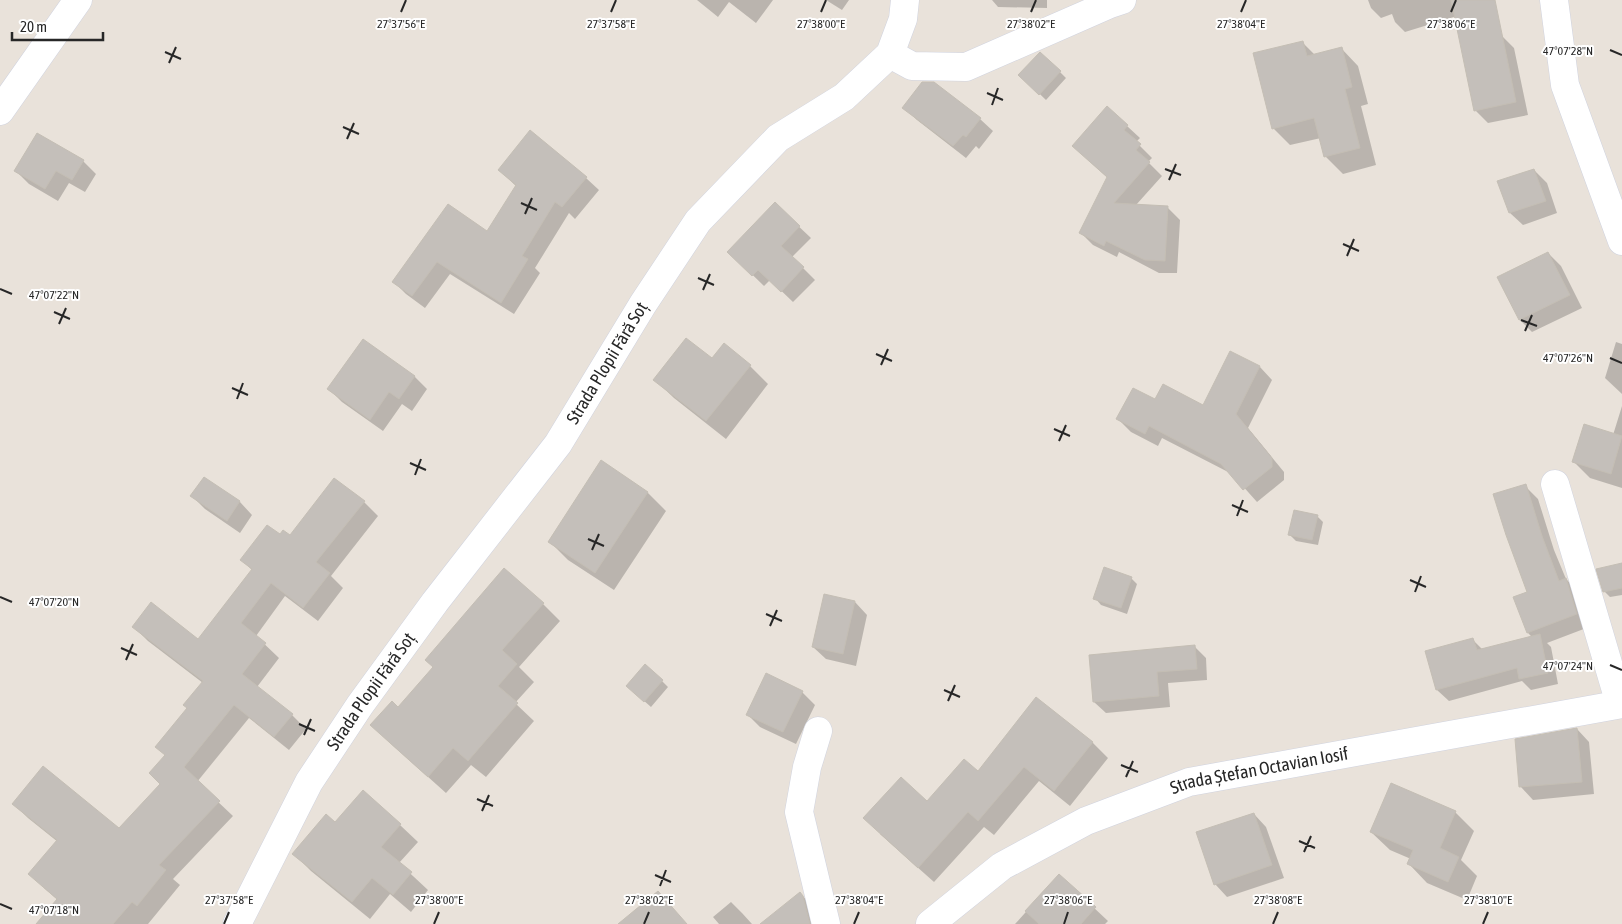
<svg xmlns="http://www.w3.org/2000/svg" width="1622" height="924" font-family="'Asap Condensed',sans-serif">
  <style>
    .shadow { fill: #0003 }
    .building { fill: #c4bfba; stroke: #c4beb4 }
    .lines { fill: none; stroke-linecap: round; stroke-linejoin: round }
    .minor-casing { stroke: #d0d3df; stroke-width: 29 }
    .minor { stroke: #fff; stroke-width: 28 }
    .ticks { fill: none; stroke: #272727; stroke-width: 2 }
    .labels { text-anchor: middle; stroke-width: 4; stroke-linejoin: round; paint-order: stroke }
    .street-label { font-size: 18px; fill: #272727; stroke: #fff }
    .ticks-label { font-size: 12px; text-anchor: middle; fill: #272727; stroke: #fff; stroke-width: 4; stroke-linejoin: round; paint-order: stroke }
  </style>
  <rect width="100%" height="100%" fill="#e9e2da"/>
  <path class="shadow" d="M697,0H773L756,23L729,2L718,17Z
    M826,0H849L842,10Z
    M992,0H1047V8L998,7Z
    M1368,0H1453L1457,16L1405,32L1395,22L1392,14L1381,18L1371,8Z
    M1502,36L1514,48L1528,115L1488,123L1475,110Z
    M1302,42L1315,55L1341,48L1358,66L1368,104L1361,106L1376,165L1343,174L1326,157L1321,138L1290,145L1273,128Z
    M1060,72L1066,78L1046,100L1019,74Z
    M904,107L980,119L993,131L979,149L976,146L966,158L917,120Z
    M1127,126L1140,138L1136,142L1152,158L1148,162L1162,176L1136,205L1167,207L1180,220L1177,273H1159L1119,252L1117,257L1093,245L1080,232L1108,178L1086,158Z
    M530,132L586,178L599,190L575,219L569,213L535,268L540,273L514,314L450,274L425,308L406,294L393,281L487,233L516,186L499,170Z
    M83,161L96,174L85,192L69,183L58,201L29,184L16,171Z
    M1534,170L1547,183L1557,213L1523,225L1510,213L1499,182Z
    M775,204L811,238L792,257L815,280L793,302L770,280L764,286L729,252Z
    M1548,253L1561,266L1582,308L1532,332L1520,320Z
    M363,340L415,377L427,389L412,411L402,404L383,431L342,402L329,389Z
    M1616,342L1622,344V394L1605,378Z
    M1231,353L1260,367L1272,380L1248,428L1284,472V480L1257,502L1232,474L1162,438L1158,446L1131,432L1118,419L1155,401L1203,407Z
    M712,360L750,366L768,384L726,439L674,398L655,380Z
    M1622,406V488L1590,478L1573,461L1613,435Z
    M602,462L648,493L666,511L614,590L568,560L549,541Z
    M204,478L240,502L252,515L240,533L205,509L192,496Z
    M1525,486L1538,499L1554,550L1566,579L1579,592L1589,627L1547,643L1551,647L1558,684L1531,690L1522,681L1449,701L1437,690L1472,639L1483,650L1533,638L1528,633L1529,592Z
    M364,502L378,516L331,576L343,588L318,621L285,596L256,636L279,658L257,687L292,715L306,729L289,750L249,718L197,782L233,816L173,879L180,885L148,924H41L58,900L44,888L58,842L28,818L14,804L119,829L162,784L166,756L189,708L203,683L148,641L134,627L198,641L253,571L242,560L280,536L291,537Z
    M1317,516L1323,522L1318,545L1296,541L1289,534Z
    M1622,564V595L1610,597L1604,591Z
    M1131,578L1137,584L1127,614L1101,605L1095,598Z
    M855,602L867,615L856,666L826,659L813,647Z
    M543,604L560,621L519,667L534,682L515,703L534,721L486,777L471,765L446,793L389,742L372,725L399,709L435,667Z
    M1194,646L1206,658L1207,680L1168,683L1170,707L1106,713L1094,702Z
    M662,681L668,687L651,707L634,692Z
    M802,692L815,705L796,744L760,727L748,715Z
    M1037,699L1093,743L1108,758L1070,806L1039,781L994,835L984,827L934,882L880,834L978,772Z
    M1577,729L1589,742L1594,794L1533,800L1521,787L1517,740Z
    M1455,812L1474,831L1461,860L1477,876L1467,900L1427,883L1409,864L1411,859L1390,850L1371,832Z
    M1254,814L1266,827L1284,878L1227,897L1215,884Z
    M335,823L400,825L418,842L399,863L428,890L411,912L390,894L370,919L311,871L294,854Z
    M1059,875L1108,921L1105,924H1015Z
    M800,893L810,904L818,924H762Z
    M731,902L742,913L752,924H719L713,917Z"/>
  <path class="building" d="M1451,0H1495L1516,102L1474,111Z
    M1303,41L1307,56L1342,47L1352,87L1345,89L1360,148L1324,157L1314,118L1272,129L1253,53Z
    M1040,52L1061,71L1039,95L1018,75Z
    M922,82H934L981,118L966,137L963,135L953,146L902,108Z
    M1107,106L1128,125L1124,130L1141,144L1136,150L1150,162L1114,203L1168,206L1165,261L1145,260L1106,241L1104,246L1079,233L1107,177L1072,146Z
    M530,130L587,177L562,207L555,202L522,256L528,259L501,303L437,262L412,296L392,282L448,204L487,231L516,185L498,170Z
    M37,133L84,160L72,180L56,171L45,189L14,171Z
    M1534,169L1546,201L1509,213L1497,181Z
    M775,202L800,226L781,246L804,267L781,292L758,270L752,276L727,252Z
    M1548,252L1570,295L1519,320L1497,277Z
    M686,338L712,358L724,343L751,365L706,421L653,380Z
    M363,339L415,376L399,399L389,392L370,420L327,389Z
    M1230,351L1260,366L1236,414L1272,458V467L1243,490L1221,464L1149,426L1145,434L1116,419L1133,388L1155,399L1163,384L1203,405Z
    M1584,424L1622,436L1611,474L1572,462Z
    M601,460L648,492L595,573L548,542Z
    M204,477L240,501L227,521L190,496Z
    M334,478L365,501L316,562L330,573L303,608L271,583L241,623L266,643L242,674L293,714L274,737L234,705L184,767L220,801L159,865L166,870L137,906L132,902L113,924H36L57,899L28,874L57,840L12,804L43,766L119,828L160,784L149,773L165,755L155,747L187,708L183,705L203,681L132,627L151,602L198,639L252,569L240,560L267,525L280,534L283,530L290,535Z
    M1526,484L1542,536L1559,581L1566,578L1577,614L1527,633L1513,597L1527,592L1506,535L1493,494Z
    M1294,510L1318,515L1312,540L1288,535Z
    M1622,563V588L1603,592L1596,569Z
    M1104,567L1132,577L1121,608L1093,599Z
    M504,568L544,603L502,650L517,664L498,686L518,703L468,761L453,748L428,777L370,725L392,701L398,707L433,667L425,660Z
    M824,594L855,601L843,654L812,647Z
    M1540,634L1548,673L1519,679L1517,668L1436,690L1425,651L1473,638L1477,650Z
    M1195,645L1197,669L1157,672L1159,696L1093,702L1089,655Z
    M645,664L663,680L644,702L626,686Z
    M766,673L803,691L783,732L746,715Z
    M1036,697L1093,742L1054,791L1024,767L978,821L968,812L918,868L863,818L901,777L927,801L964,759L978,771Z
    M1577,728L1582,782L1519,787L1515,739Z
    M1391,783L1456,811L1440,848L1459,857L1448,882L1407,864L1413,850L1370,832Z
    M363,790L401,824L381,847L412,872L393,895L372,878L352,902L292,854L326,814L335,822Z
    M1254,813L1272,865L1214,885L1196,832Z
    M1059,874L1096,907L1081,924H1039L1025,911Z
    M658,891L687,924H618Z
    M800,892L803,896L810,924H760Z"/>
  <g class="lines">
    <defs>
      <g id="minor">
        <path d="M1554,0L1565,85L1622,241"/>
        <path d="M890,54L912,66L966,67L1110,4L1122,0"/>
        <path d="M0,111L78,0"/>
        <path d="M1555,484L1620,704"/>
        <path d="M818,731L807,767L799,812L826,924"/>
        <path id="s1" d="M237,924L309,782L360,705L435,602L558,444L643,304L698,221L778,138L844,97L890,54L903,19L905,0"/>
        <path id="s2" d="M930,924L1002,866L1086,821L1189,782L1622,704"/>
      </g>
    </defs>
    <use href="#minor" class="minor-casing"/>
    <use href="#minor" class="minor"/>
  </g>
  <path class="ticks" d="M401,12L406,0M611,12L616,0M821,12L826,0M1031,12L1036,0M1241,12L1246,0M1451,12L1456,0M1610,50L1622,55M165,52L181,59M169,63L176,47M987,93L1003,100M992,105L998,88M343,127L359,134M347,139L354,123M1165,169L1181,175M1169,180L1176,164M521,203L537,210M525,214L532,198M1343,244L1359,251M1347,256L1354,239M698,278L714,285M0,289L12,294M703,290L710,274M54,312L70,319M1521,320L1537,326M59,324L66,308M1525,331L1532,315M876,354L892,361M1610,358L1622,363M881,365L888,349M232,388L248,395M237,399L243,383M1054,429L1070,436M1059,441L1066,425M410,463L426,470M415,475L421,459M1232,505L1248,512M1237,516L1243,500M588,539L604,546M592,550L599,534M1410,580L1426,587M1415,592L1421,576M0,597L12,602M766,614L782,621M770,626L777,610M121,648L137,655M126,660L133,644M1610,665L1622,670M944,690L960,697M948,701L955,685M299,724L315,731M304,735L311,719M1121,765L1138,772M1126,777L1133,761M477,799L493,806M482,811L489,795M1299,841L1315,848M1304,852L1311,836M655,875L671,882M660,886L666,870M0,904L12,909M224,924L229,912M434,924L439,912M644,924L649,912M854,924L859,912M1064,924L1068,912M1273,924L1278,912M1483,924L1488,912"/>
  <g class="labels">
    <g class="street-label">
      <text dy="6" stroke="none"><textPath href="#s1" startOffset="674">Strada Plopii Fără Soț</textPath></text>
      <text dy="6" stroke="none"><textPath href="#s1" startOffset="269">Strada Plopii Fără Soț</textPath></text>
      <text dy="6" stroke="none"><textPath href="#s2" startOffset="369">Strada Ștefan Octavian Iosif</textPath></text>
    </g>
  </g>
  <g class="ticks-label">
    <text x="401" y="28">27°37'56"E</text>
    <text x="611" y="28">27°37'58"E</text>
    <text x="821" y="28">27°38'00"E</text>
    <text x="1031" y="28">27°38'02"E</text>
    <text x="1241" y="28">27°38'04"E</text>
    <text x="1451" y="28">27°38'06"E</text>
    <text x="1568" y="55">47°07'28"N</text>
    <text x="54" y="299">47°07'22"N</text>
    <text x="1568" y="362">47°07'26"N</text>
    <text x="54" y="606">47°07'20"N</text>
    <text x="1568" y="670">47°07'24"N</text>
    <text x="229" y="904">27°37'58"E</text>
    <text x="439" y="904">27°38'00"E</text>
    <text x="649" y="904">27°38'02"E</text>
    <text x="859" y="904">27°38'04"E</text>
    <text x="1068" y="904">27°38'06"E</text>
    <text x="1278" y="904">27°38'08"E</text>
    <text x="1488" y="904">27°38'10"E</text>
    <text x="54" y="914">47°07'18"N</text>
  </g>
  <path d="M12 32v8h91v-8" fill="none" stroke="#272727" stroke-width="2.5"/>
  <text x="20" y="32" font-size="15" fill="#272727" stroke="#ffffff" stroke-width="4" paint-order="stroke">20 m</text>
</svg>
